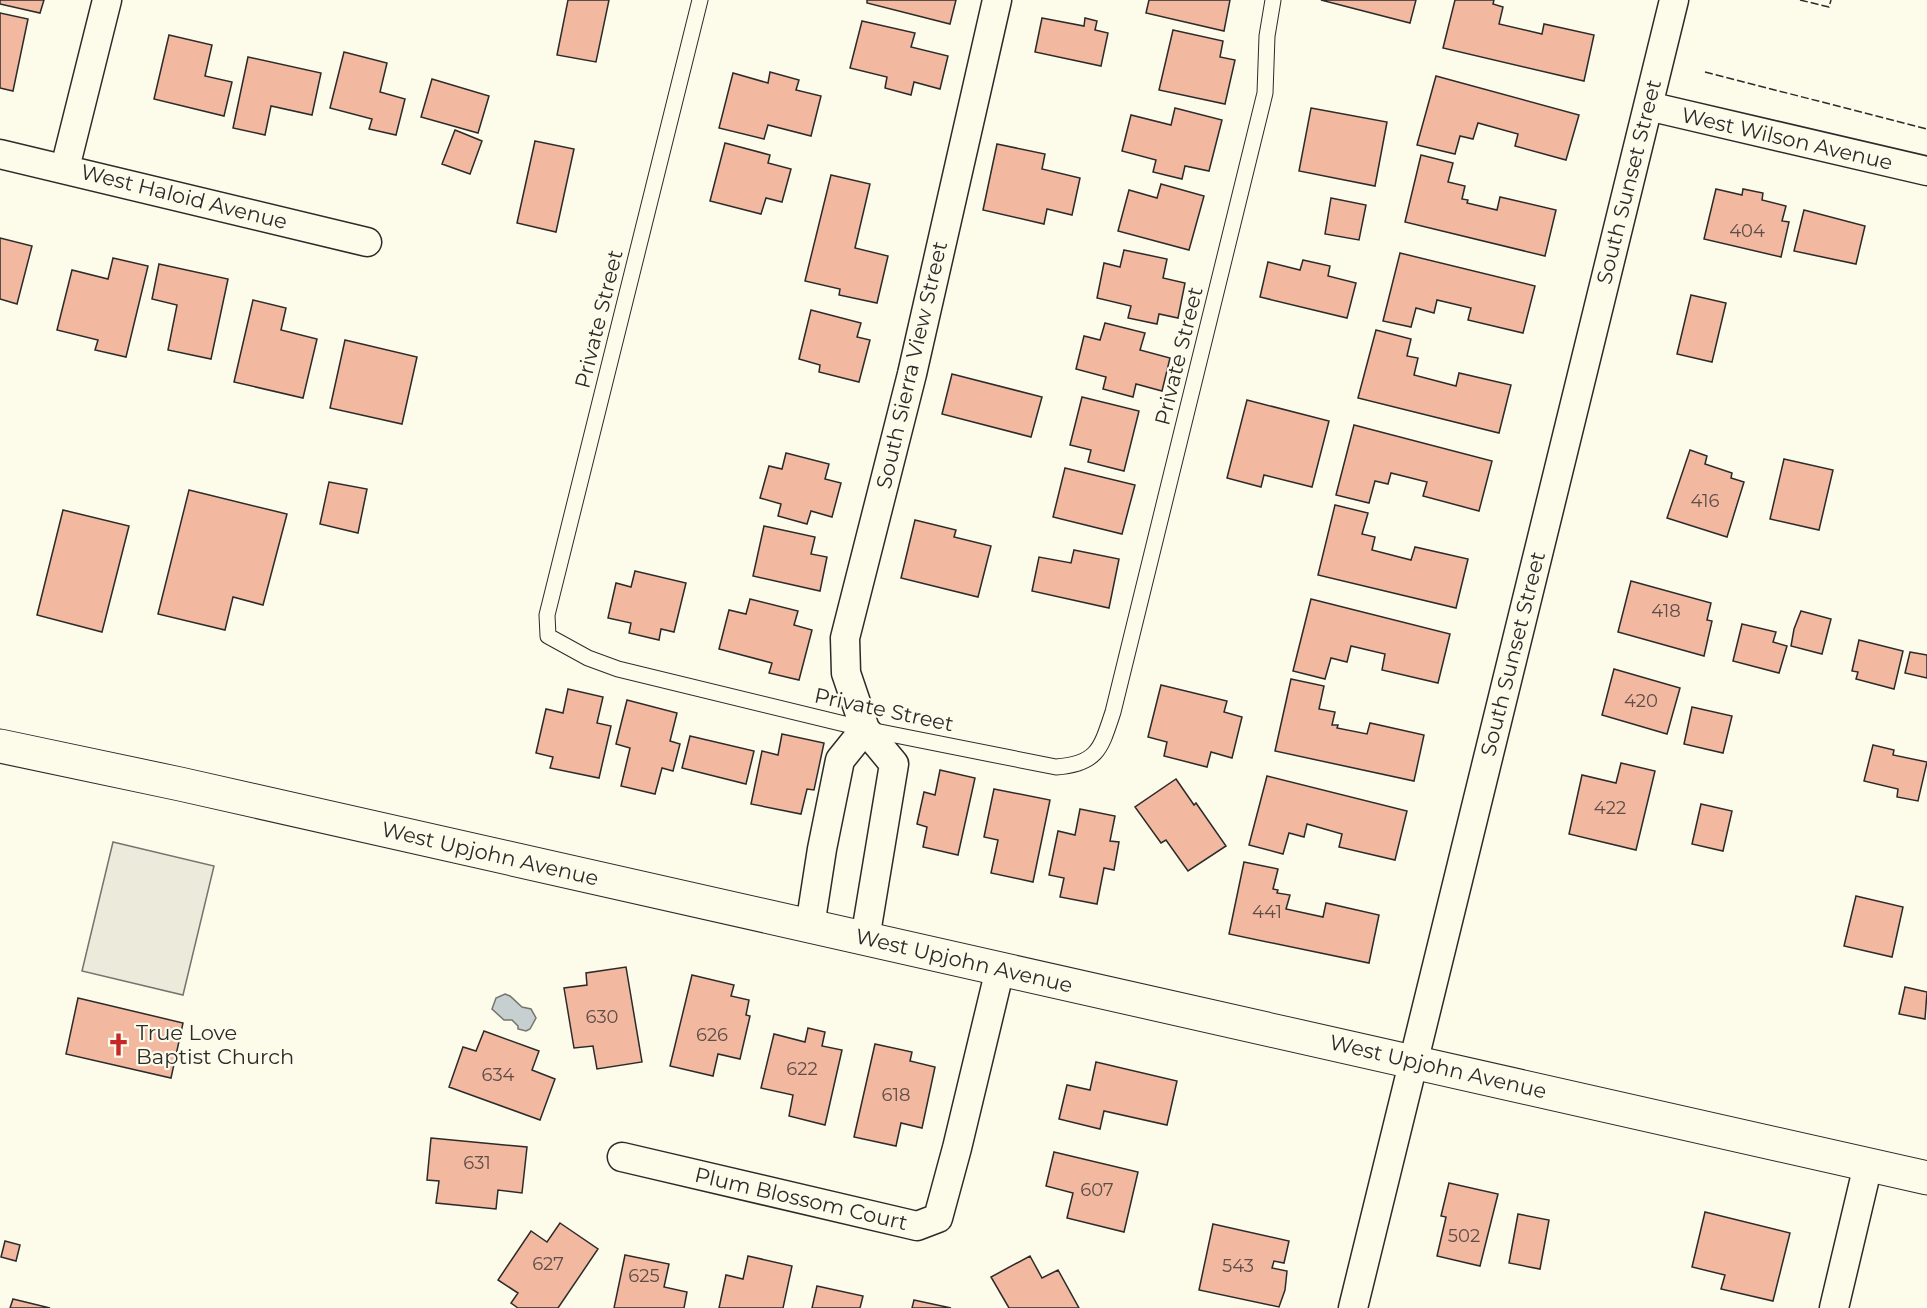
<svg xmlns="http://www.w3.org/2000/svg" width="1927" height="1308" font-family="Montserrat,sans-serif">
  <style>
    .parking { fill: #eceadb; stroke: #74746e; stroke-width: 1.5 }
    .water { fill: #c7d0d0; stroke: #74746e; stroke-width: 1.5 }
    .building { fill: #f2b8a0; stroke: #2b2b2b; stroke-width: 1.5 }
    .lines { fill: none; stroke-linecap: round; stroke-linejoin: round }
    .service-casing { stroke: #2b2b2b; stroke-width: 17 }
    .minor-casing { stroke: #2b2b2b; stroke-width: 31 }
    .secondary-casing { stroke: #2b2b2b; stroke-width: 35 }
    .service { stroke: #fdfbea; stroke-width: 15 }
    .minor { stroke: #fdfbea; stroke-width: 28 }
    .secondary { stroke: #fdfbea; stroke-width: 33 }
    .fence { stroke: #2b2b2b; stroke-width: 1.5; stroke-dasharray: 8 3; stroke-linecap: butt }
    .labels { text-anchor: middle; stroke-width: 4.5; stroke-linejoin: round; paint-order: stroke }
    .number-label { font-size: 18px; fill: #5d4e48 }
    .street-label { font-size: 21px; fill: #2b2b2b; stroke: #fdfbea }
    .poi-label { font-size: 21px; fill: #2b2b2b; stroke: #fdfbea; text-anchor: start }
  </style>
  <rect width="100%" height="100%" fill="#fdfbea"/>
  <path class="parking" d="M113,842L214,866L183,995L82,971Z"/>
  <path class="water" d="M505,994L510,996L522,1007L531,1009L536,1018L530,1029L526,1031L518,1029V1026L512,1020H504L492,1009L496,998Z"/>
  <path class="building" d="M0,0H44L40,13L0,4Z
    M568,0H609L596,62L557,55Z
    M867,0H956L950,24L867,3Z
    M1149,0H1230L1224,31L1146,13Z
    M1321,0H1416L1410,23Z
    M1455,0H1494L1493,4L1503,7L1499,24L1542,34L1544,24L1594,35L1584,81L1443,48Z
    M0,13L28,19L13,91L0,88Z
    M1042,18L1084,26L1085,18L1097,21L1095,30L1108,33L1101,66L1035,52Z
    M862,21L915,33L911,47L948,56L940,89L914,82L911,95L885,88L887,77L850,68Z
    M1173,30L1223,41L1220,57L1235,60L1225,104L1159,90Z
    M169,35L212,45L205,76L232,82L224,116L154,99Z
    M344,52L387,63L380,92L405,99L396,135L369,129L372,119L330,108Z
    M248,57L321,73L312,115L271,106L265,135L233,128Z
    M770,72L799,80L796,90L821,96L811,136L768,125L764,139L719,128L733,73L768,83Z
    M1436,76L1579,115L1566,160L1515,146L1518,134L1478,123L1473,139L1460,136L1455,154L1417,145Z
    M432,79L489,96L478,133L421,117Z
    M1175,108L1222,120L1209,171L1185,166L1182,179L1153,172L1156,160L1122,151L1131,115L1171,125Z
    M1311,108L1387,122L1375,186L1299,171Z
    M455,130L482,141L470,174L442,164Z
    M535,141L574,149L556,232L517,223Z
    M725,143L770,155L768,163L791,169L782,202L766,198L761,214L710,201Z
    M997,144L1045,154L1042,169L1080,178L1072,215L1047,209L1044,224L983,210Z
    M1421,155L1453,163L1448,182L1465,186L1462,199L1468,200L1467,203L1497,210L1500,197L1556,210L1545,256L1405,222Z
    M831,175L870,184L855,248L888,256L877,303L839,295L840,289L805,281Z
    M1161,184L1204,196L1189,250L1118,231L1129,190L1157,198Z
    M1716,189L1742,195L1743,189L1763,193L1762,200L1786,206L1782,221L1789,222L1781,257L1704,239Z
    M1331,198L1366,205L1359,240L1325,234Z
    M1804,210L1865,226L1856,264L1794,251Z
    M0,238L32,246L17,304L0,299Z
    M1124,250L1167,259L1163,278L1185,283L1178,318L1159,314L1157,324L1128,318L1131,306L1097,298L1104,263L1120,267Z
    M1400,253L1535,286L1523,333L1468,320L1471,308L1437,300L1434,313L1416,308L1411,327L1383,321Z
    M113,258L148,266L126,357L95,350L98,340L57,330L72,270L108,279Z
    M1303,260L1330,266L1328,276L1356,283L1347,318L1260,297L1268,262L1300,270Z
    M159,264L228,279L211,359L168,350L177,305L152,299Z
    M1691,295L1726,303L1712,362L1677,354Z
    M253,300L286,308L281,330L317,339L303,398L234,382Z
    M811,310L861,323L857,337L870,340L859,382L819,372L820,365L799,359Z
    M1105,323L1145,333L1140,350L1170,358L1162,391L1136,384L1133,397L1103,389L1106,377L1076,369L1084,336L1100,340Z
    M1376,330L1411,339L1407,356L1418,358L1414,375L1456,386L1459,373L1511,385L1499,433L1358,398Z
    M345,340L417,357L402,424L330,408Z
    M952,374L1042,397L1031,437L942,414Z
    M1082,397L1139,411L1124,471L1088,462L1091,450L1070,445Z
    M1247,400L1329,421L1312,487L1264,475L1261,487L1227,478Z
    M1354,425L1492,461L1479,511L1423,496L1427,482L1391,473L1388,484L1375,481L1369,503L1336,495Z
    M1690,450L1707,456L1705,464L1732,473L1731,478L1744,482L1727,537L1667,518Z
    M786,453L829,464L825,479L841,483L832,517L811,511L807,524L778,516L781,504L760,498L769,466L782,469Z
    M1784,459L1833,470L1819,530L1770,519Z
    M1065,468L1135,485L1122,534L1053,517Z
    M329,482L367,489L358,533L320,524Z
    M189,490L287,514L263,605L233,597L225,630L158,614Z
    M1335,505L1368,513L1362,534L1375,537L1372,550L1411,560L1415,547L1468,559L1456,608L1318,575Z
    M63,510L129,526L102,632L37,615Z
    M915,520L956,530L954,537L991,546L978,597L901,578Z
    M764,526L815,537L811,554L827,557L820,591L753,576Z
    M1074,550L1119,559L1109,608L1032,591L1039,557L1071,563Z
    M635,571L686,583L674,632L661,629L659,640L629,633L631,623L608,618L616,583L631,587Z
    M1631,581L1711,603L1707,620L1712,621L1704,656L1618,632Z
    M750,599L798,611L794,625L812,630L799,680L769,673L772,663L719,649L729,610L746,614Z
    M1311,599L1450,634L1438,683L1382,670L1385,654L1351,646L1347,662L1331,658L1325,679L1293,671Z
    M1801,611L1831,619L1822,654L1791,646L1794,629Z
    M1742,624L1776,632L1773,642L1787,646L1779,673L1733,661Z
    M1859,640L1903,651L1894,689L1856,679L1858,672L1852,671Z
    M1910,652L1927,655V678L1905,673Z
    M1614,669L1680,688L1667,734L1602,715Z
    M1291,679L1324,686L1319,709L1335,712L1332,725H1338L1337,728L1367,734L1370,723L1424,735L1414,781L1275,751Z
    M1161,685L1227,701L1224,712L1242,717L1232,758L1211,752L1207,767L1164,756L1167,742L1148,737Z
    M568,689L603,697L597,723L611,726L599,778L550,768L553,757L536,753L546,709L563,713Z
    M627,700L677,713L670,741L680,744L673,771L662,768L655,794L621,786L630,748L616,744Z
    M1692,707L1732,716L1723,753L1684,744Z
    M782,734L824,743L814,790L807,789L801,814L751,804L762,751L778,755Z
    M690,736L754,751L746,784L682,768Z
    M1873,745L1894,750L1893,755L1927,762L1918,801L1897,797L1898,789L1864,781Z
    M1621,763L1655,771L1636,850L1569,834L1582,775L1616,783Z
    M940,770L975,778L958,855L923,847L927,827L917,824L924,792L935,795Z
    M1267,776L1407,811L1395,860L1339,847L1342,834L1307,824L1304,837L1289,833L1283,854L1249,845Z
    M1176,779L1194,805L1196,803L1226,846L1188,871L1166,840L1161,843L1135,807Z
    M994,789L1050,800L1033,882L991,873L998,840L984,837Z
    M1701,804L1732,811L1723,851L1692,844Z
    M1080,809L1115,816L1110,841L1119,842L1114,870L1104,868L1097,904L1060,897L1064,878L1049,875L1058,831L1075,835Z
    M1244,862L1278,869L1273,889L1278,890L1277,893L1290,895L1286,909L1323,917L1326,903L1379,915L1369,963L1229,934Z
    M1856,896L1903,907L1892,957L1844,946Z
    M626,967L642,1062L597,1069L593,1046L574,1048L564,988L587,985L586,973Z
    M692,975L734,985L731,996L749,1000L746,1015L750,1016L740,1059L718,1054L713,1076L670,1066Z
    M1905,987L1927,992L1925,1019L1899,1014Z
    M78,998L183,1023L171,1078L66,1054Z
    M808,1028L825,1032L822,1046L842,1050L825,1125L789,1116L793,1095L761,1088L774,1034L805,1042Z
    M484,1031L539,1051L532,1070L555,1079L540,1120L449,1087L463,1047L476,1051Z
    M875,1044L912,1052L910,1061L935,1067L922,1128L901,1123L896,1146L854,1137Z
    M1096,1062L1177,1081L1167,1125L1104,1111L1100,1129L1059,1119L1067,1085L1090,1090Z
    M431,1138L527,1147L522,1193L498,1190L496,1209L436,1203L439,1181L427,1180Z
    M1054,1152L1138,1172L1124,1232L1067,1218L1073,1193L1046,1186Z
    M1449,1183L1498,1194L1480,1266L1437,1256L1446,1217L1441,1216Z
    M1705,1212L1790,1233L1773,1301L1721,1289L1725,1275L1692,1267Z
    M1518,1214L1549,1220L1540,1269L1509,1263Z
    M560,1223L598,1249L558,1308H518L511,1303L518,1293L498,1280L531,1231L547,1242Z
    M1213,1224L1289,1241L1284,1263L1274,1261L1272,1268L1287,1271L1285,1290L1279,1307L1199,1290Z
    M5,1241L20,1245L16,1261L1,1257Z
    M625,1255L669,1264L664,1287L687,1292L684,1308H614Z
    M748,1256L792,1266L783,1308H719L726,1275L743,1279Z
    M1030,1256L1042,1278L1058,1270L1079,1308H1009L991,1277Z
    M817,1286L863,1296L860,1308H812Z
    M13,1299L50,1308H10Z
    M914,1300L951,1308H912Z"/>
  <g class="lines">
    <defs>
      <path id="service" d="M700,0L547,615L548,636L588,658L618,669L865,729L1056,767C1098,764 1101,748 1113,712L1265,93L1267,36L1273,0"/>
      <path id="minor" d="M1648,106L1927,171
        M0,154L367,242
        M65,168L107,0
        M810,926L822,849L840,760L865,729
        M865,939L894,764L865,729L846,673L845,638L912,374L997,0
        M622,1157L917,1226L938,1218L957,1148L1000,969
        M1353,1308L1674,0
        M1834,1308L1868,1165"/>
      <path id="secondary" d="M0,746L180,784L1927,1178"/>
    </defs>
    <use href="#service" class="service-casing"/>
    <use href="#minor" class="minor-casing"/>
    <use href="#secondary" class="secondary-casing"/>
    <use href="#service" class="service"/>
    <use href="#minor" class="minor"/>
    <use href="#secondary" class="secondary"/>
    <path class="fence" d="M1800,0L1829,7L1831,0
      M1705,72L1927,129"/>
  </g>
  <defs>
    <symbol id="church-bare" viewBox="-9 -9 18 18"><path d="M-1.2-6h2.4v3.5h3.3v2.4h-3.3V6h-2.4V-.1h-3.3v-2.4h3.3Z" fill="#c62828" stroke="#fdfbea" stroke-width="2.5" paint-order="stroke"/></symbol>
  </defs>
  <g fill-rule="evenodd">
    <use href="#church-bare" x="102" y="1028" width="33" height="33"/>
  </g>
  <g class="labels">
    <g class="number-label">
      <text x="1747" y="237">404</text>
      <text x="1705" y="507">416</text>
      <text x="1666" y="617">418</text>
      <text x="1641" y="707">420</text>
      <text x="1610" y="814">422</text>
      <text x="1267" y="918">441</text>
      <text x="602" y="1023">630</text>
      <text x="712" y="1041">626</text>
      <text x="802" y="1075">622</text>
      <text x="498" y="1081">634</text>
      <text x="896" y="1101">618</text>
      <text x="477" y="1169">631</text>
      <text x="1097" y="1196">607</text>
      <text x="1464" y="1242">502</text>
      <text x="548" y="1270">627</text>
      <text x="1238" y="1272">543</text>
      <text x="644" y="1282">625</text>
    </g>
    <g class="street-label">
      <text transform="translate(1787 139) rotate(13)" y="7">West Wilson Avenue</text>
      <text transform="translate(1629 182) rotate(-76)" y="7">South Sunset Street</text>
      <text transform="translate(184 197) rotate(14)" y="7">West Haloid Avenue</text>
      <text transform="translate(599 319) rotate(-76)" y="7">Private Street</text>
      <text transform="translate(1179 356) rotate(-76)" y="7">Private Street</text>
      <text transform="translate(912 365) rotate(-77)" y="7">South Sierra View Street</text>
      <text transform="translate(1513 654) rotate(-76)" y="7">South Sunset Street</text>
      <text transform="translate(884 710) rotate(12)" y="7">Private Street</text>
      <text transform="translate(490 854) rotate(13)" y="7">West Upjohn Avenue</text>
      <text transform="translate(964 961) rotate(13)" y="7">West Upjohn Avenue</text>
      <text transform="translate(1438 1067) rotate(13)" y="7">West Upjohn Avenue</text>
      <text transform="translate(801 1199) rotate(13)" y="7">Plum Blossom Court</text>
    </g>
    <g class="poi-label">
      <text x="136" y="1040">True Love<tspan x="136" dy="24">Baptist Church</tspan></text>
    </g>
  </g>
</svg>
